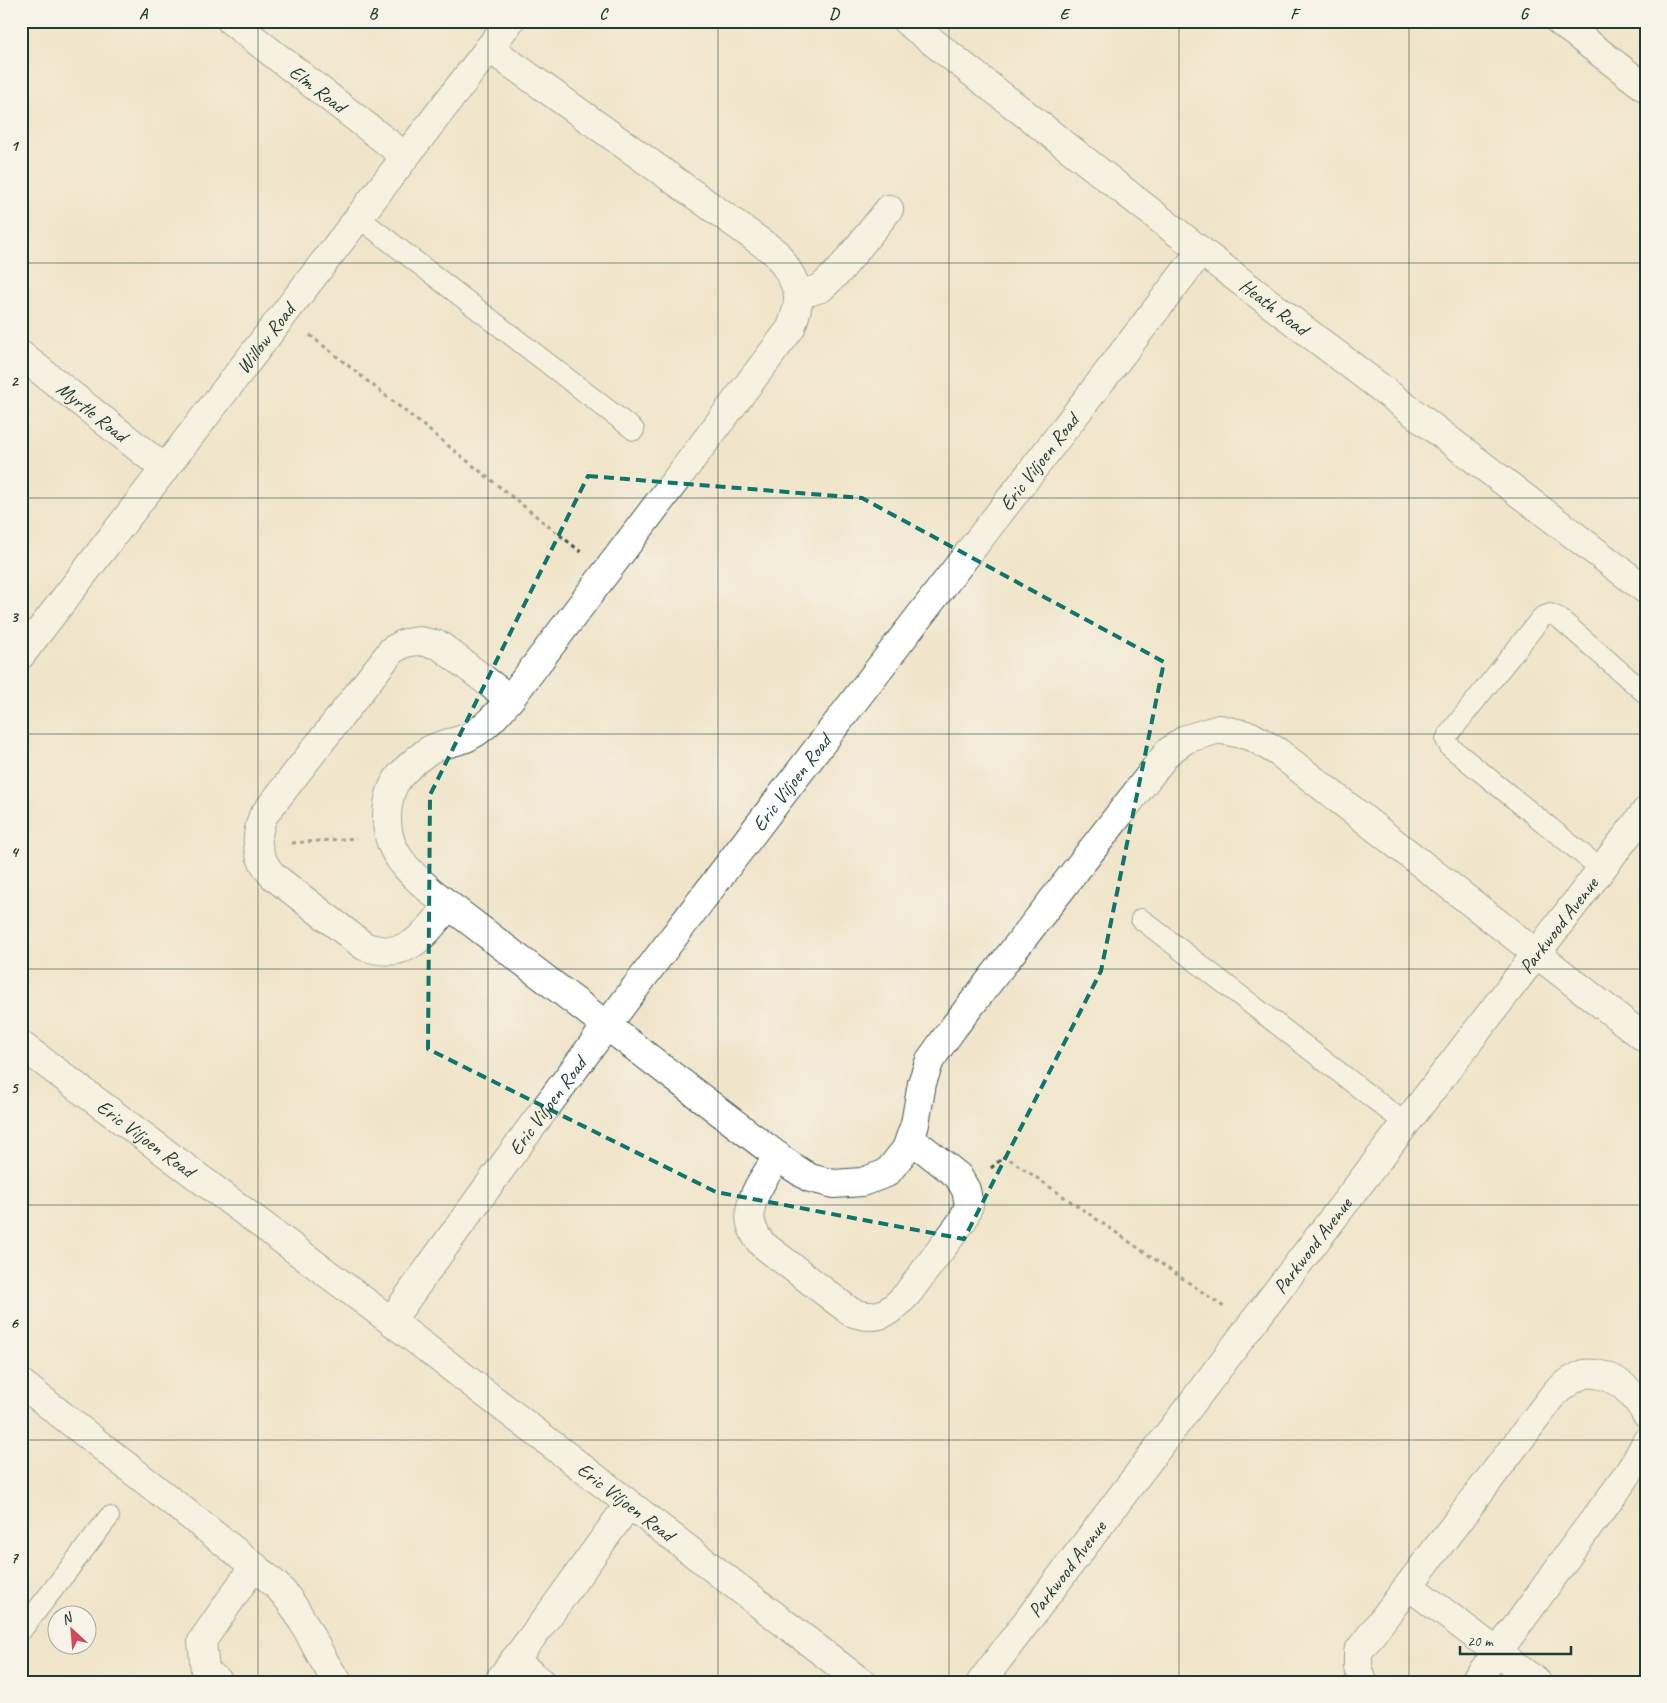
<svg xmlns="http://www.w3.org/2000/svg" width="1667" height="1703" font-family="Caveat,sans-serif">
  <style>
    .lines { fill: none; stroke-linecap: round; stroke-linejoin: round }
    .service-casing { stroke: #3e564b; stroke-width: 22 }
    .minor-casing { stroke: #3e564b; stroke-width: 30 }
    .path { stroke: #3e564b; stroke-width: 3; stroke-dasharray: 4 4; stroke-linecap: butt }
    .service { stroke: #fff; stroke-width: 20 }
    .minor { stroke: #fff; stroke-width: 28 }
    .marked { fill: none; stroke: #0f766e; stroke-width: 4; stroke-dasharray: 10 6; stroke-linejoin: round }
    .grid { fill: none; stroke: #1f3d34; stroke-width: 1; stroke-opacity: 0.55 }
    .labels { text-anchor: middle; stroke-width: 5; stroke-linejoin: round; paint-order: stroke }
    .street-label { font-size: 20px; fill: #1f3d34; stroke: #f7f3e8 }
    .neatline { fill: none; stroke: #1f3d34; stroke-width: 2 }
    .grid-label { font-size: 16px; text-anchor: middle; font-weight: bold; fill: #1f3d34 }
  </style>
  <rect width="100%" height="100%" fill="#f7f3e8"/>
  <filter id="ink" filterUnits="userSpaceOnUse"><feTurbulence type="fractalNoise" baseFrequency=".02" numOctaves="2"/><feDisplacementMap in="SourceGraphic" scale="10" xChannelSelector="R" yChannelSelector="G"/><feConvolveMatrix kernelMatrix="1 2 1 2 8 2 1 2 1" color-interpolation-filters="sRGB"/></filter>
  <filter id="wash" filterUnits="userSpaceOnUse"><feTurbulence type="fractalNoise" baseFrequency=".0096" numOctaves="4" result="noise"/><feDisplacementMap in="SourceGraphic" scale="20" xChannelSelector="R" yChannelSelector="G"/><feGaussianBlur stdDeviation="1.12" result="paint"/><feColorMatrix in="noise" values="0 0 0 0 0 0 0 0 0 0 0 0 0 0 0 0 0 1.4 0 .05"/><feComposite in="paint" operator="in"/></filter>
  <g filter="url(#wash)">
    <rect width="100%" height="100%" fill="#f0e5cb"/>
  </g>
  <g filter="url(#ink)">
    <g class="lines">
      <defs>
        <path id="service" d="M358,217L634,430
          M1601,869L1450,747L1446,740L1448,735L1542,617L1550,614L1559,618L1645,693
          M1141,919L1406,1124
          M21,1631L109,1517"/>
        <g id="minor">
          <path id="s1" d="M231,21L405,156"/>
          <path id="s2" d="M906,21L1201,251L1646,590"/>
          <path d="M1559,21L1646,88"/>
          <path d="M489,48L776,253C784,264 797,282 798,296C799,307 794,318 791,328L510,699C498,713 485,729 468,737C456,743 439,743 428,751C417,759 402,771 395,783C387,797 385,820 389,836C394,859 416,878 433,893L788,1164L810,1178L834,1184L862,1182L887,1173L906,1149L915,1124L922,1083L930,1060L953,1028L1168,752L1186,739L1219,729L1251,736L1278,752L1646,1039"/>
          <path d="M798,295L821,288L840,270L889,209"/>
          <path id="s3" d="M21,355L165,469"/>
          <path id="s4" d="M21,655L510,21"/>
          <path d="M449,905C424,935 408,962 364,946L273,876C256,856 254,840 263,816L392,650L405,643L419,641L439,645L510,699"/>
          <path id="s5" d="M21,1045L391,1321L861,1682"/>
          <path d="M778,1156C760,1185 735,1212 762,1244L851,1312C877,1322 891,1313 908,1293L963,1220L969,1205L966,1190L958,1176L910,1138"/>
          <path id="s6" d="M391,1321C650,956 930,606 1201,251"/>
          <path d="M21,1383L254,1566C263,1574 272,1581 280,1589C305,1616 316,1654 338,1682"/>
          <path d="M1409,1586L1537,1682"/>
          <path d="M514,1660L541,1682"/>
          <path d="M219,1682L205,1671L202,1641L254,1566"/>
          <path d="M498,1682L554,1608L629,1504"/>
          <path id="s7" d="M981,1682L1251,1325L1646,811"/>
          <path d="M1363,1682L1358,1667V1652L1555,1393C1563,1386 1573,1378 1584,1374C1588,1373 1592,1374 1596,1374C1619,1377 1635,1395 1646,1414"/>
          <path d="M1474,1682C1512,1635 1546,1586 1581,1537C1603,1507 1630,1476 1646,1442"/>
        </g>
      </defs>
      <use href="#service" class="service-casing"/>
      <use href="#minor" class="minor-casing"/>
      <path class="path" d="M310,335L581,552
        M292,843L356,838
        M991,1168L1005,1156L1224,1307"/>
      <use href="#service" class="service"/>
      <use href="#minor" class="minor"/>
    </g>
  </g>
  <path d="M0 0H1667V1703H0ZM588,476L862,498L1164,662L1101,971L964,1239L716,1192L428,1049L430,795Z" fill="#f0e5cb" fill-opacity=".55" fill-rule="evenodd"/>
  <path class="marked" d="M588,476L862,498L1164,662L1101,971L964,1239L716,1192L428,1049L430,795Z"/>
  <path class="grid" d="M258,21V1682M488,21V1682M718,21V1682M949,21V1682M1179,21V1682M1409,21V1682M21,263H1646M21,498H1646M21,734H1646M21,969H1646M21,1205H1646M21,1440H1646"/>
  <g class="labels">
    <g class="street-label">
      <text dy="7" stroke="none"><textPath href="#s1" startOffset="110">Elm Road</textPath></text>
      <text dy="7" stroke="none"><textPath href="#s2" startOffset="466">Heath Road</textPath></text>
      <text dy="7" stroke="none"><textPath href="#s4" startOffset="400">Willow Road</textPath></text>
      <text dy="7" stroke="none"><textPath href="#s3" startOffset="91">Myrtle Road</textPath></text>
      <text dy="7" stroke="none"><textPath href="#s6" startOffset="1076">Eric Viljoen Road</textPath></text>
      <text dy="7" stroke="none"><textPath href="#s6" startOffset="671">Eric Viljoen Road</textPath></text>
      <text dy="7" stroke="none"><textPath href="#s7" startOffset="952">Parkwood Avenue</textPath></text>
      <text dy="7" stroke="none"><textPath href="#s6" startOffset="266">Eric Viljoen Road</textPath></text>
      <text dy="7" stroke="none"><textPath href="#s5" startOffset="156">Eric Viljoen Road</textPath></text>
      <text dy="7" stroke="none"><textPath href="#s7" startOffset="548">Parkwood Avenue</textPath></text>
      <text dy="7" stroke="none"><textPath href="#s5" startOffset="758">Eric Viljoen Road</textPath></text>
      <text dy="7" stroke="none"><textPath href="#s7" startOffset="142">Parkwood Avenue</textPath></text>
    </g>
  </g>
  <rect width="1667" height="1703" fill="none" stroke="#f7f3e8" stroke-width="55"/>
  <g transform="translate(72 1630) rotate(334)"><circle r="24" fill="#f7f3e8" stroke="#a1aaa0"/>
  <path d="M0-4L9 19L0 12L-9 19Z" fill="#d1495b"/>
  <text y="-8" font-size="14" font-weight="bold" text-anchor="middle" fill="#1f3d34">N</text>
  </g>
  <path d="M1460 1646v8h111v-8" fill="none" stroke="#1f3d34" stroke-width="2.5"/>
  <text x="1467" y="1646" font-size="15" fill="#1f3d34" stroke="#f7f3e8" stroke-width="4" paint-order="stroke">20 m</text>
  <rect x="28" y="28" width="1612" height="1648" class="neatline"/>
  <g class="grid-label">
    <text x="143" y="19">A</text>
    <text x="373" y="19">B</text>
    <text x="603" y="19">C</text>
    <text x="834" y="19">D</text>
    <text x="1064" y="19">E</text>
    <text x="1294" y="19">F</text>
    <text x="1524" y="19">G</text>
    <text x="14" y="151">1</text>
    <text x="14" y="386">2</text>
    <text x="14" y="622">3</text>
    <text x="14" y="857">4</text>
    <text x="14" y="1093">5</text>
    <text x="14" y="1328">6</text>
    <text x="14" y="1563">7</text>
  </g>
</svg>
